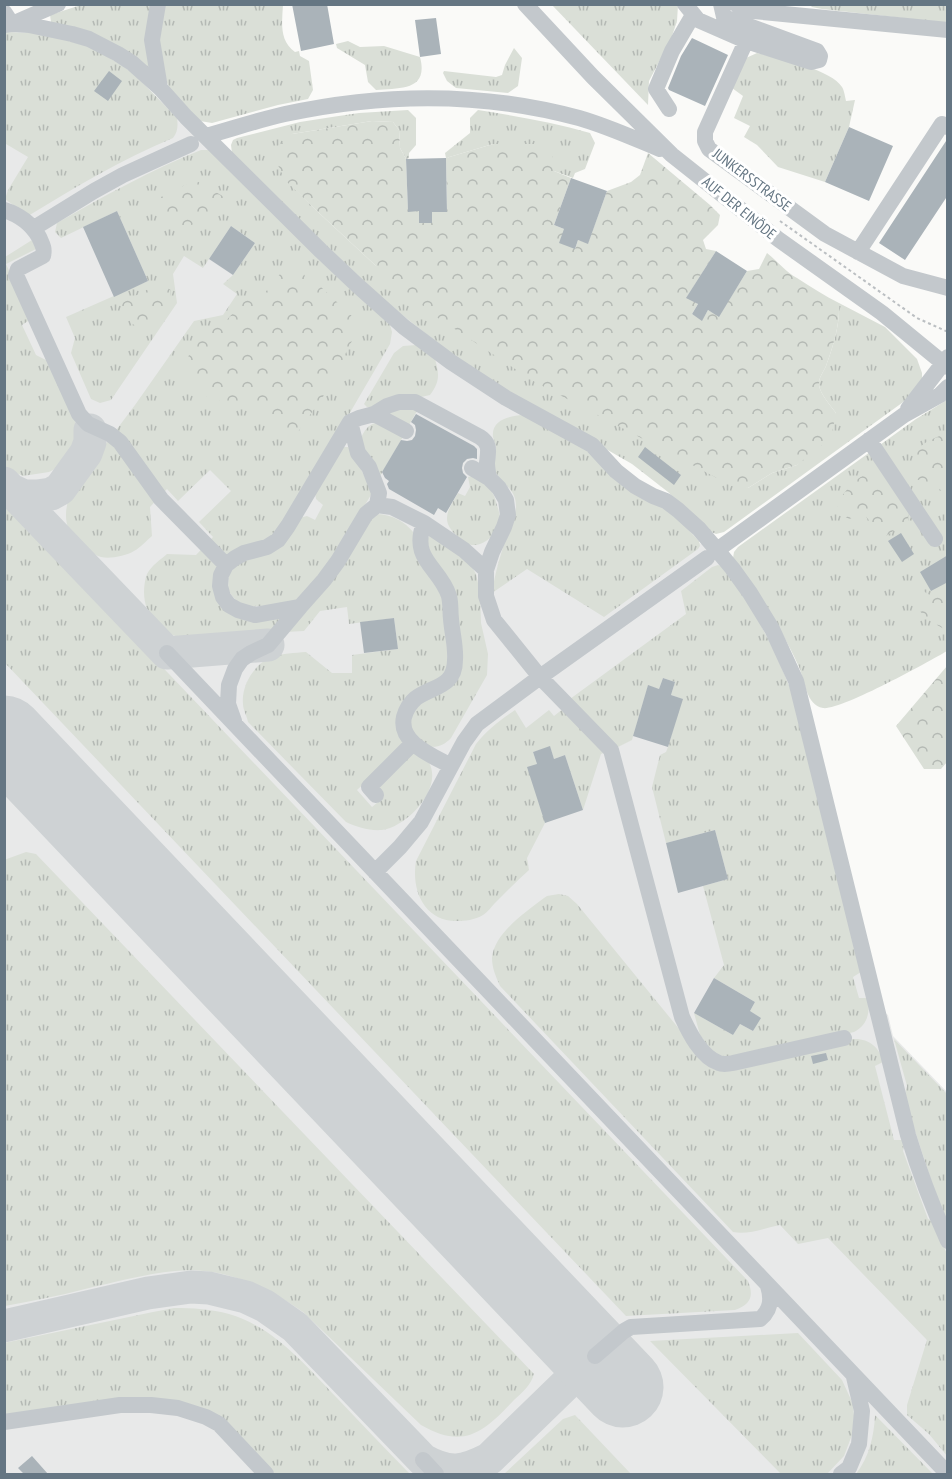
<svg xmlns="http://www.w3.org/2000/svg" width="952" height="1479" font-family="'PT Sans Narrow',sans-serif">
  <style>
    .built { fill: #e8e9e9 }
    .grass { fill: url(#grass-tufts) }
    .forest { fill: url(#forest-crowns) }
    .lines { fill: none; stroke-linecap: round; stroke-linejoin: round }
    .taxiway { stroke: #ced2d4; stroke-width: 33 }
    .runway { stroke: #ced2d4; stroke-width: 81 }
    .building { fill: #aab3b9 }
    .path { stroke: #bbbfc2; stroke-width: 2; stroke-dasharray: 3 3; stroke-linecap: butt }
    .minor { stroke: #c3c8cc; stroke-width: 16 }
    .labels { text-anchor: middle; stroke-width: 6; stroke-linejoin: round; paint-order: stroke }
    .street-label { font-size: 15px; fill: #657683; stroke: #fff }
  </style>
  <defs>
    <pattern id="grass-tufts" width="24" height="20" patternUnits="userSpaceOnUse" patternTransform="scale(1.5)"><rect width="24" height="20" fill="#dadfd7"/><path d="M3 7l-1-3M5 7V3M7 7l1-3M15 17l-1-3M17 17v-4M19 17l1-3" fill="none" stroke="#b4b9b4"/></pattern>
    <pattern id="forest-crowns" width="20" height="18" patternUnits="userSpaceOnUse" patternTransform="scale(1.5)"><rect width="20" height="18" fill="#dadfd7"/><path d="M2 6a3 3 0 1 1 6 0M12 15a3 3 0 1 1 6 0" fill="none" stroke="#b4b9b4"/></pattern>
  </defs>
  <rect width="100%" height="100%" fill="#fafaf8"/>
  <path class="built" d="M4,31L135,75L160,100L521,415L699,543L729,554L879,1008L888,1015L893,1036L947,1092L948,1474H5Z"/>
  <path class="grass" d="M81,5H153L150,71L51,22L50,15Z
    M165,5H283C282,22 279,41 295,52L299,51L300,56L309,61L313,90L308,99L278,105L212,123L200,121L169,88L164,74L158,38Z
    M552,5H678L677,21L671,39L649,81L648,105Z
    M810,5H947V23L822,9L812,7Z
    M5,32L40,33L91,47L123,66L135,75L177,118C178,125 178,132 173,138C122,159 76,187 28,216L5,199L8,190L28,157L6,144L5,146Z
    M348,41L360,47L384,46L420,57C429,91 400,88 376,90L368,82L365,65L337,48L336,44Z
    M514,48L522,58L518,86L508,93L456,88L447,81L443,73L444,71L496,77L502,75L505,65Z
    M757,53C777,58 831,69 842,87C844,90 845,96 846,101L855,100L849,127L825,182L778,167L757,145L744,137L750,126L734,118L743,96L732,88L746,58Z
    M408,110L416,118V145L409,153V158L406,159L400,148L399,130L393,122L372,121L292,134L285,179L318,212L375,265L748,488L772,473L797,465L836,413C831,406 820,394 819,385C818,377 825,371 827,363C834,344 840,323 839,303L885,327L917,359L922,373V380L906,400L724,532L716,534L711,532L668,492L632,464L533,407L463,363L372,291L232,153L231,145L233,140L237,138L300,122L332,117L359,113Z
    M478,110C515,116 553,122 590,133L595,143L585,169L575,173L573,178L554,171L493,144L446,158L445,153L470,133V118Z
    M201,150H209L389,321L392,332L390,344L323,459L276,536L233,553L222,607L289,611L271,633L186,638C162,636 144,617 144,592C144,586 145,579 147,574C152,565 160,560 167,554L196,555L213,537L199,522L231,491L210,470L178,501L167,489L150,507L152,536C146,541 140,548 134,551C126,556 110,559 101,557C89,553 74,541 69,530C63,517 67,501 72,489L135,405L194,321L223,315L237,294L223,284L233,275L255,243L231,226L203,268L184,256L173,274L177,303L111,400L100,403L91,399L71,353L75,338L66,317L148,281L117,211L61,238L55,232L57,223C104,196 151,170 201,150Z
    M32,240L36,249L6,264L31,319L22,325L36,355L50,362L75,420L76,435L73,448L66,459L57,468L49,472L23,476L5,468V257Z
    M416,345L434,356C439,372 441,381 430,395L372,408L367,407L364,404L394,353L403,346Z
    M947,400V651C928,662 840,711 823,708C806,705 805,681 799,667C782,628 757,594 733,558L734,552L738,547L916,419Z
    M403,406L417,411L409,425L384,413Z
    M523,415L589,451L668,508L699,541L700,546L698,549L604,617L527,569L492,593C495,572 501,554 507,534C510,526 515,516 516,508C517,490 504,485 496,473C492,466 496,457 496,450C496,445 494,441 493,437C491,419 510,416 523,415Z
    M375,423L404,435L380,476L367,456L361,438C364,431 368,425 375,423Z
    M342,447H348L353,452L372,493L333,560L298,600L284,604L249,607L237,602L230,593L228,588L229,573L245,557L299,518L307,516L315,520L323,505L316,499L315,493Z
    M472,476C477,479 483,482 487,486C492,490 495,497 496,502C498,508 500,514 500,520C499,534 480,551 466,543C462,542 458,537 455,534C440,519 449,509 458,493L465,496L470,487L468,477Z
    M4,501L748,1281C754,1296 751,1304 735,1310L626,1316L5,663Z
    M377,514C393,515 404,521 414,533L440,589L446,626L448,673L416,694L401,749L357,790L372,807L383,798L376,789L412,752C417,755 424,757 428,761C445,787 407,827 382,830C369,831 357,827 346,822L248,722C247,716 243,710 243,704C241,685 255,663 272,657C283,653 294,653 306,652L332,673H352V655L398,649L394,618L349,624L347,607L320,611L304,631L285,632L359,530Z
    M432,531L471,565L476,574L480,592L481,623L488,654L487,675L451,738C443,747 429,751 420,741C416,737 412,729 409,724L414,708L459,673L427,540Z
    M718,565L723,567L754,612L776,654L796,702L861,972L853,977L859,998H868C870,1012 868,1025 854,1032L733,1059L714,1054L700,1035L694,1013L733,1035L740,1024L753,1031L760,1018L750,1011L755,1002L714,978L724,965L703,886L728,879L715,830L666,843L652,787L660,755L666,752L668,747L682,699L671,695L675,682L663,678L659,689L648,686L632,740L616,748L570,699L686,614L681,591L712,567Z
    M564,708L606,752L601,754L583,810L565,755L554,759L550,747L533,752L537,764L545,823L527,858L529,870C518,880 507,891 496,902C492,906 488,912 483,915C475,920 465,921 456,921C424,921 411,890 416,861L476,744C487,730 500,720 515,710L526,728L549,710L554,716Z
    M26,852L36,854L534,1374C531,1385 522,1393 514,1400C484,1432 464,1450 421,1425L303,1312C266,1286 222,1266 175,1271C145,1274 115,1282 85,1289C59,1296 31,1301 5,1306L4,860Z
    M559,894L568,896L577,904L689,1041L737,1067L853,1039C868,1038 880,1047 883,1062L875,1066L894,1140H902L904,1143L903,1151L928,1219L933,1221L947,1254V1456L929,1434L907,1415V1405L927,1340L828,1238L798,1244L780,1225C765,1228 748,1235 733,1232L500,986C496,977 492,968 492,958C494,933 526,912 544,898L547,896Z
    M894,1039L947,1094V1229L904,1097L907,1086Z
    M174,1308C193,1308 211,1309 229,1314C274,1327 305,1365 337,1398C361,1423 385,1449 410,1474H272L183,1406L5,1419L4,1343L153,1312Z
    M798,1333L842,1380L853,1404L854,1416L852,1435L844,1456L827,1474H781L650,1341Z
    M575,1415L631,1474H504L563,1419Z
    M875,1415L933,1474H856C869,1457 874,1437 875,1415Z"/>
  <path class="forest" d="M372,121L393,122L399,130L400,148L406,159L408,211H419V223H432V212L447,211L446,158L493,144H537L552,149L554,171L571,178L554,225L564,229L575,249L578,240L588,243L607,191L631,182L640,175L648,153L710,205L720,215L718,225L703,240L706,249L716,251L687,297L698,304L692,314L702,320L708,310L719,316L747,271L759,269L767,253C777,261 786,272 797,278C811,287 825,296 839,303C840,323 834,344 827,363C825,371 818,377 819,385C820,394 831,406 836,413L831,438L797,465L772,473L748,488L732,486L535,382L435,316L375,265L318,212L285,180L277,163L278,146L292,134Z
    M195,180L226,198L178,236L153,201Z
    M286,266L304,271L305,278L312,286L321,287L358,322L360,327L348,348L332,384L295,436L274,423L264,408L252,402L232,403L209,399L179,371L205,330L223,324L243,302L268,290Z
    M165,284L170,290L171,304L149,334L131,323L120,304L156,285Z
    M947,433V494L933,485L916,479C912,447 919,444 947,433Z
    M871,471L888,486L903,508L908,512V521L883,538L864,514L849,519L839,513L837,502L854,481Z
    M947,586L948,629L946,630C932,623 923,615 913,604V595L921,589C934,600 936,595 947,586Z
    M947,666V762L941,769H924L896,726Z"/>
  <g class="lines">
    <path class="taxiway" d="M4,483L167,653L268,645
      M11,490L24,496H37L51,494L60,489L86,453L90,442V430
      M4,1326L148,1293L191,1287L209,1288L246,1297L265,1306L295,1327L423,1460C450,1475 463,1472 489,1459L595,1356"/>
    <path class="runway" d="M4,736L623,1387"/>
  </g>
  <path class="building" d="M292,4H327L334,44L301,51Z
    M436,18L441,54L420,57L415,20Z
    M692,38L728,55L705,106L669,90L668,88L681,56Z
    M109,71L122,81L108,101L94,91Z
    M849,127L893,146L869,201L825,182Z
    M948,138V195L905,260L879,243Z
    M446,158L447,212H432V223H419V211L408,212L406,159Z
    M571,178L607,191L588,244L578,240L575,249L559,243L564,229L554,225Z
    M117,211L148,281L114,297L83,227Z
    M231,226L255,243L233,275L209,259Z
    M716,251L747,271L719,317L708,310L702,321L692,314L698,304L686,298Z
    M416,414L474,446L477,449V459L473,458L467,459L463,463L462,468L463,473L467,477L446,513L438,508L434,515L389,489L387,484L389,481L385,478L382,472L401,440L407,441L412,440L415,436L416,430L415,425L411,422Z
    M645,447L681,475L674,485L638,457Z
    M901,533L914,554L902,562L888,541Z
    M948,555V582L931,591L920,572Z
    M394,618L398,649L364,653L360,622Z
    M663,678L675,682L671,695L683,699L668,747L633,736L648,685L659,689Z
    M550,746L554,759L565,755L583,810L545,823L527,767L537,764L533,752Z
    M715,830L728,879L678,893L666,843Z
    M714,978L755,1002L750,1011L761,1018L753,1031L740,1024L733,1035L694,1013Z
    M826,1053L828,1060L813,1064L811,1056Z
    M32,1456L48,1474H24L18,1468Z"/>
  <g class="lines">
    <path class="path" d="M780,221L917,318L948,332"/>
    <path class="minor" d="M158,4L152,40L160,88
      M525,4L593,77L672,155L778,239L882,313L948,367
      M685,4L698,20L746,41
      M721,4L724,17L817,51L820,56L819,60L811,62L746,41L705,132V141L709,149L825,234L903,276L948,288
      M736,4L743,10L948,30
      M4,12L12,24L58,4
      M4,25L12,24L29,25L72,34L89,39L118,54L132,63L160,88L186,117L321,251L357,285L404,327L451,362L506,398L592,445L616,471L635,486L653,496L666,501L678,510L699,529L717,550L732,568L750,593L772,629L796,681L908,1135C919,1171 932,1206 948,1241
      M669,109L656,89L672,51L693,15
      M206,136C232,129 258,120 285,114C382,93 483,92 579,118C607,126 633,138 660,149
      M4,210C20,215 31,223 39,237C42,244 45,248 43,256L18,269L16,275L79,414L88,424L110,434L120,442L161,499L226,565
      M34,228L94,191L123,175L191,144
      M858,252L942,124L948,127
      M908,409L948,357
      M374,414L387,406L399,402H415L480,437C491,444 488,452 487,463C487,468 488,473 489,478
      M350,422L288,526L278,540L267,547L244,553L235,558L226,565L221,575L220,586L223,597L229,605L238,610L255,615L300,607L324,580L338,561L366,514L377,505L392,507L424,523C410,560 440,567 449,596C451,604 450,611 451,619C452,633 456,646 455,660C455,687 433,686 416,698C410,703 406,710 404,717C398,743 433,756 451,766
      M869,440L935,539
      M472,468L489,478L499,488L506,500L508,515L504,527L492,552L486,570V596L494,620L540,677L611,750L682,1017C689,1032 701,1057 719,1063C723,1065 728,1064 733,1063L844,1038
      M377,505L379,493L369,467L358,453L350,422L359,418L374,414L406,431
      M424,523L464,550L486,570
      M717,550L904,415L940,395L948,387
      M167,653L948,1474
      M234,721L228,704L229,685L235,669L242,659L251,653L268,645L300,607
      M376,795L369,787L413,743
      M375,872L400,847L421,822L464,742L477,724L540,677L707,558
      M595,1356L624,1331L631,1327L760,1319C771,1310 772,1299 768,1286
      M4,1422L120,1405H151L178,1408L206,1417L219,1424L266,1474
      M423,1460L436,1474
      M841,1474L849,1468L859,1444L862,1411L854,1377"/>
  </g>
  <g class="labels">
    <g class="street-label">
      <text transform="translate(752 180) rotate(37)" y="5">JUNKERSSTRASSE</text>
      <text transform="translate(739 208) rotate(39)" y="5">AUF DER EINÖDE</text>
    </g>
  </g>
  <rect width="952" height="1479" fill="none" stroke="#657683" stroke-width="12"/>
</svg>
